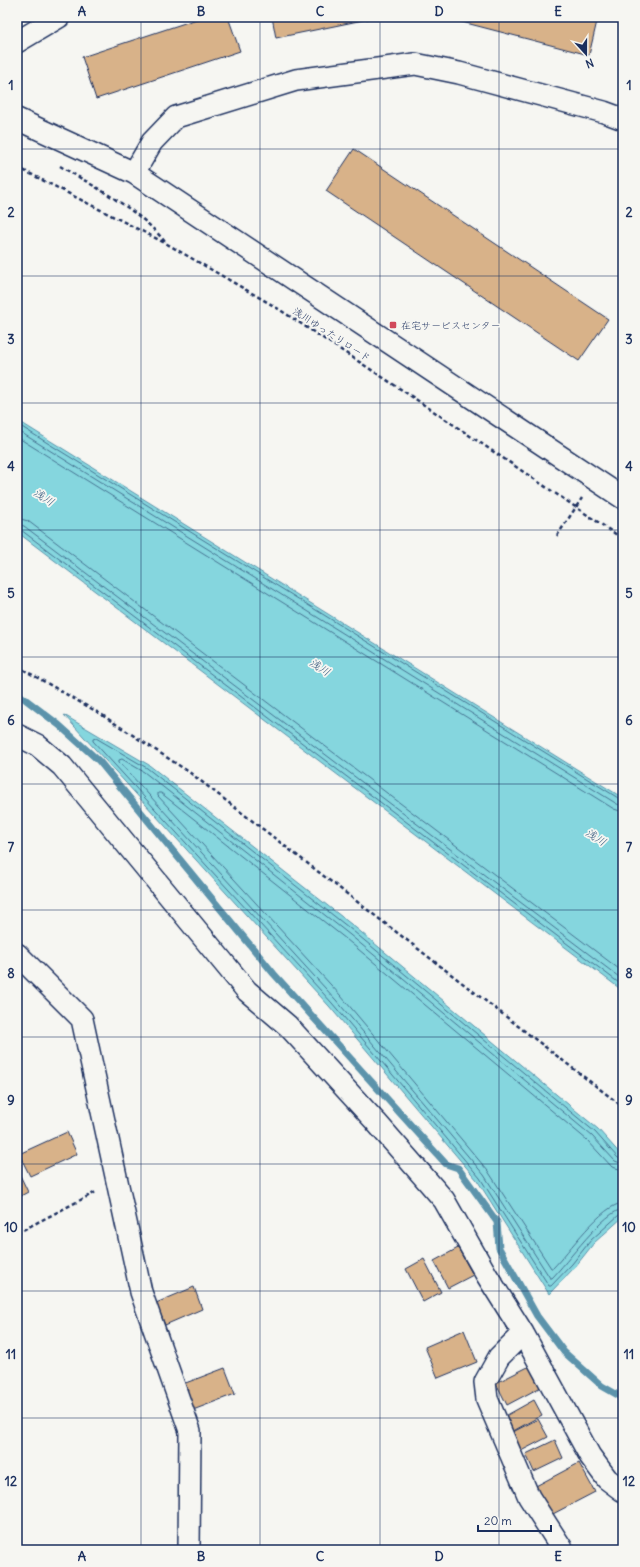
<svg xmlns="http://www.w3.org/2000/svg" width="640" height="1567" font-family="Delius,'Klee One',sans-serif">
  <style>
    .water { fill: #85d6de; stroke: #5b93ab }
    .lines { fill: none; stroke-linecap: round; stroke-linejoin: round }
    .shore { stroke: #457291; stroke-width: 1 }
    .stream { stroke: #5b93ab; stroke-width: 7 }
    .building { fill: #d8b289; stroke: #1b2f5e }
    .street-casing { stroke: #1b2f5e; stroke-width: 24 }
    .path { stroke: #1b2f5e; stroke-width: 2.5; stroke-dasharray: 4 3; stroke-linecap: butt }
    .street { stroke: #f6f6f2; stroke-width: 21 }
    .grid { fill: none; stroke: #1b2f5e; stroke-width: 1; stroke-opacity: 0.55 }
    .poi-dot { fill: #d1495b; stroke: #f6f6f2; stroke-width: 1.5 }
    .labels { text-anchor: middle; stroke-width: 3.5; stroke-linejoin: round; paint-order: stroke }
    .poi-label { font-size: 10px; fill: #1b2f5e; stroke: #f6f6f2; text-anchor: start }
    .street-label { font-size: 10px; fill: #1b2f5e; stroke: #f6f6f2 }
    .water-label { font-size: 11px; font-style: italic; fill: #36597e; stroke: #f6f6f2 }
    .neatline { fill: none; stroke: #1b2f5e; stroke-width: 1.5 }
    .grid-label { font-size: 13px; text-anchor: middle; font-weight: bold; fill: #1b2f5e }
  </style>
  <rect width="100%" height="100%" fill="#f6f6f2"/>
  <filter id="ink" filterUnits="userSpaceOnUse"><feTurbulence type="fractalNoise" baseFrequency=".025" numOctaves="2"/><feDisplacementMap in="SourceGraphic" scale="8" xChannelSelector="R" yChannelSelector="G"/><feConvolveMatrix kernelMatrix="1 2 1 2 8 2 1 2 1" color-interpolation-filters="sRGB"/></filter>
  <g filter="url(#ink)">
    <path class="water" d="M17,420L623,798V991L17,532Z
      M64,715L149,765L356,928L598,1129L623,1157V1217L594,1243L575,1267L549,1294L477,1180L329,1006Z"/>
    <g class="lines">
      <path class="shore" d="M17,424L623,801
        M17,430L617,804L623,806
        M17,437L614,809L623,812
        M17,518L28,521L623,972
        M17,524L24,526L623,980
        M17,529L21,530L623,986
        M623,1159L618,1158L595,1132L353,931L147,768L96,738L93,739V741L332,1003L480,1178L549,1286H551L572,1264L591,1240L619,1215H623
        M623,1164L615,1161L592,1136L350,935L144,772L122,759L119,760V762L336,1000L484,1175L550,1278H552C566,1264 605,1210 623,1209
        M623,1170L612,1167L587,1140L346,939L161,793H158V796L341,996L488,1171L551,1268H553C568,1253 602,1204 623,1203"/>
      <path class="stream" d="M17,693L59,725L99,761L274,974L446,1164L458,1168L497,1222L499,1248L537,1316L564,1352L602,1386L623,1398"/>
    </g>
    <path class="building" d="M203,17H228L240,51L96,99L82,57Z
      M272,17H372L373,18L276,38Z
      M443,17H598L589,55Z
      M354,149L608,319L579,361L326,191Z
      M67,1132L77,1154L30,1176L19,1154Z
      M17,1169L28,1192L17,1198Z
      M458,1248L473,1275L448,1288L434,1261Z
      M424,1259L441,1292L423,1302L406,1269Z
      M194,1287L202,1309L165,1325L156,1303Z
      M464,1330L477,1362L438,1378L425,1347Z
      M530,1366L541,1387L507,1405L496,1383Z
      M225,1368L235,1394L193,1410L183,1384Z
      M534,1400L542,1415L508,1434L500,1419Z
      M538,1419L548,1437L519,1452L509,1434Z
      M555,1440L563,1458L534,1472L526,1454Z
      M579,1463L595,1492L549,1516L534,1487Z"/>
    <g class="lines">
      <defs>
        <path id="street" d="M17,42L59,17
          M17,119L134,173L623,498
          M134,173L152,142L176,117L296,80L415,64L459,73L604,112L623,119
          M17,735L37,745L62,766L247,991L288,1026L376,1122L444,1200L486,1274L523,1333L590,1456L607,1479L623,1491
          M17,954L82,1019L141,1292L190,1431L189,1550
          M523,1333L499,1357L485,1382L487,1399L529,1497L563,1550"/>
      </defs>
      <use href="#street" class="street-casing"/>
      <path class="path" d="M60,166C95,187 140,210 165,242
        M17,167L167,244L274,306L402,390L623,539
        M557,536L582,498
        M17,666L99,713L189,772L623,1107
        M17,1233L96,1192"/>
      <use href="#street" class="street"/>
    </g>
  </g>
  <path class="grid" d="M141,17V1550M260,17V1550M380,17V1550M499,17V1550M17,149H623M17,276H623M17,403H623M17,530H623M17,657H623M17,784H623M17,910H623M17,1037H623M17,1164H623M17,1291H623M17,1418H623"/>
  <rect class="poi-dot" x="389" y="321" width="8" height="8" rx="2"/>
  <g class="labels">
    <g class="poi-label">
      <text x="401" y="329">在宅サービスセンター</text>
    </g>
    <g class="street-label">
      <text transform="translate(332 334) rotate(33)" y="4">浅川ゆったりロード</text>
    </g>
    <g class="water-label">
      <text transform="translate(44 497) rotate(32)" y="4">浅川</text>
      <text transform="translate(320 667) rotate(32)" y="4">浅川</text>
      <text transform="translate(596 837) rotate(32)" y="4">浅川</text>
    </g>
  </g>
  <rect width="640" height="1567" fill="none" stroke="#f6f6f2" stroke-width="44"/>
  <g transform="translate(586 54) rotate(159)" stroke="#f6f6f2" stroke-width="3" paint-order="stroke">
  <path d="M0-3L7 15L0 10L-7 15Z" fill="#1b2f5e"/>
  <text y="-6" font-size="11" font-weight="bold" text-anchor="middle" fill="#1b2f5e">N</text>
  </g>
  <path d="M478 1525v6h73v-6" fill="none" stroke="#1b2f5e" stroke-width="2"/>
  <text x="484" y="1525" font-size="12" fill="#1b2f5e" stroke="#f6f6f2" stroke-width="3" paint-order="stroke">20 m</text>
  <rect x="22" y="22" width="596" height="1523" class="neatline"/>
  <g class="grid-label">
    <text x="82" y="16">A</text>
    <text x="201" y="16">B</text>
    <text x="320" y="16">C</text>
    <text x="439" y="16">D</text>
    <text x="558" y="16">E</text>
    <text x="11" y="90">1</text>
    <text x="629" y="90">1</text>
    <text x="11" y="217">2</text>
    <text x="629" y="217">2</text>
    <text x="11" y="344">3</text>
    <text x="629" y="344">3</text>
    <text x="11" y="471">4</text>
    <text x="629" y="471">4</text>
    <text x="11" y="598">5</text>
    <text x="629" y="598">5</text>
    <text x="11" y="725">6</text>
    <text x="629" y="725">6</text>
    <text x="11" y="852">7</text>
    <text x="629" y="852">7</text>
    <text x="11" y="978">8</text>
    <text x="629" y="978">8</text>
    <text x="11" y="1105">9</text>
    <text x="629" y="1105">9</text>
    <text x="11" y="1232">10</text>
    <text x="629" y="1232">10</text>
    <text x="11" y="1359">11</text>
    <text x="629" y="1359">11</text>
    <text x="11" y="1486">12</text>
    <text x="629" y="1486">12</text>
    <text x="82" y="1561">A</text>
    <text x="201" y="1561">B</text>
    <text x="320" y="1561">C</text>
    <text x="439" y="1561">D</text>
    <text x="558" y="1561">E</text>
  </g>
</svg>
